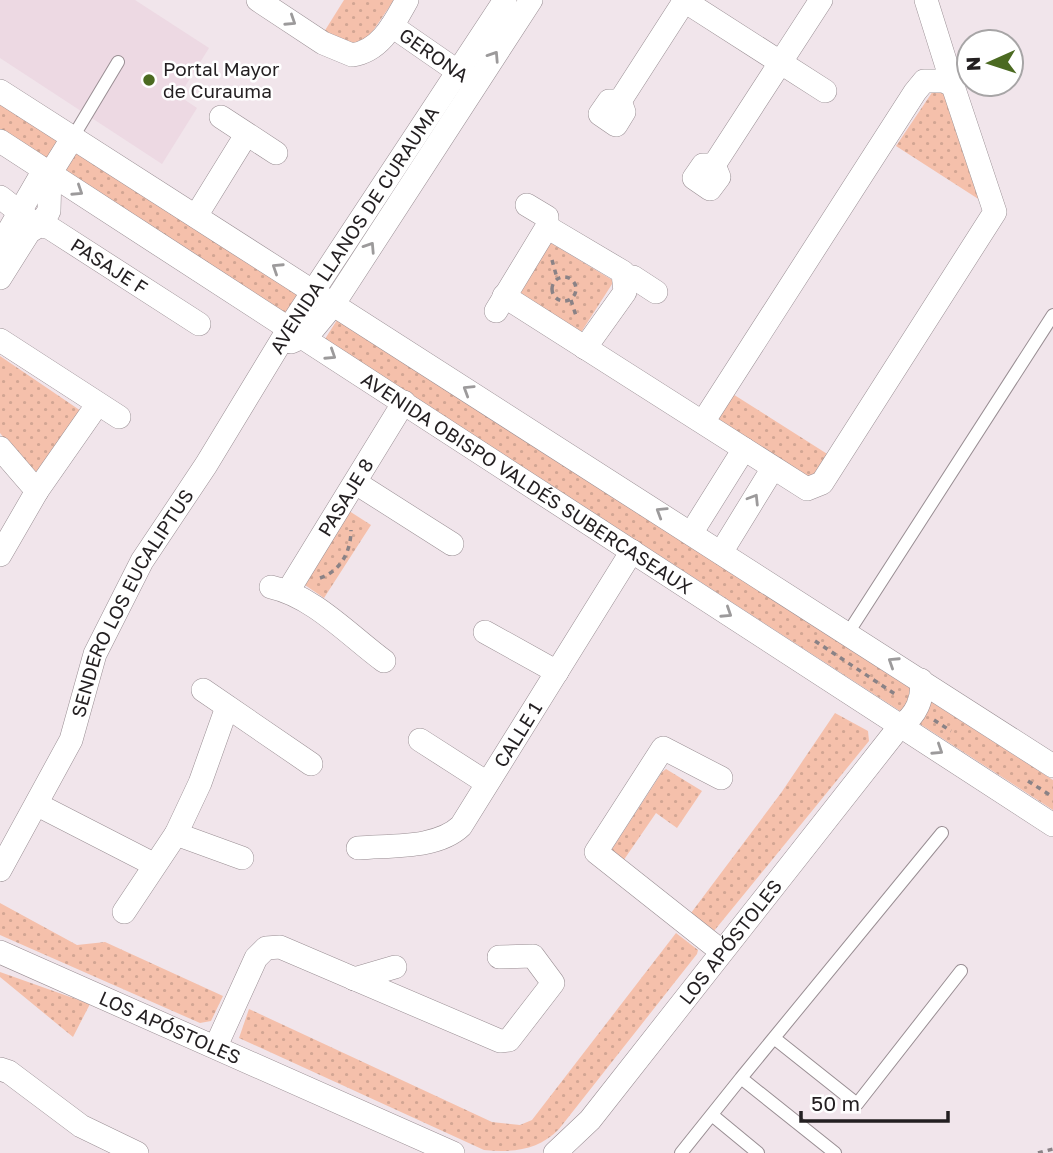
<svg xmlns="http://www.w3.org/2000/svg" width="1053" height="1153" font-family="'Golos Text',sans-serif">
  <style>
    .built { fill: #edd9e3 }
    .grass { fill: url(#grass-dots) }
    .lines { fill: none; stroke-linecap: round; stroke-linejoin: round }
    .lane-casing { stroke: #998e93; stroke-width: 14 }
    .street-casing { stroke: #998e93; stroke-width: 24 }
    .path { stroke: #8a8286; stroke-width: 3.5; stroke-dasharray: 5 5; stroke-linecap: butt }
    .lane { stroke: #fff; stroke-width: 12 }
    .street { stroke: #fff; stroke-width: 23 }
    .oneway { stroke: #9c9a9b }
    .poi-dot { fill: #4b6a21; stroke: #fff; stroke-width: 2.5 }
    .labels { text-anchor: middle; stroke-width: 5; stroke-linejoin: round; paint-order: stroke }
    .street-label { font-size: 19px; fill: #231f21; stroke: #fff }
    .poi-label { font-size: 19px; fill: #231f21; stroke: #fff; text-anchor: start }
  </style>
  <defs>
    <pattern id="grass-dots" width="8" height="8" patternUnits="userSpaceOnUse" patternTransform="scale(1.75)"><rect width="8" height="8" fill="#f5c0ab"/><path d="M2 2h.1M6 6h.1" fill="none" stroke="#d2a593" stroke-width="1.8" stroke-linecap="round"/></pattern>
  </defs>
  <rect width="100%" height="100%" fill="#f1e5eb"/>
  <path class="built" d="M0,0H135L209,48L179,96L197,108L162,164L0,58Z"/>
  <path class="grass" d="M344,0H394L366,41L349,44L324,32Z
    M933,91L943,92L983,202L896,146Z
    M0,103L59,141L47,160L0,130Z
    M73,151L301,297L289,315L62,169Z
    M551,243L614,281L580,334L516,290Z
    M337,320L1053,780V810L325,339Z
    M0,356L81,411L34,475L0,433Z
    M728,391L832,457L812,483L716,426L715,413Z
    M346,509L371,525L324,598L299,581Z
    M835,713L868,731L869,741L714,931L691,913L781,793Z
    M666,769L702,791L677,828L656,813L621,864L611,856L612,849L662,772Z
    M0,903L77,945L105,942L223,996L211,1021L200,1023L0,935Z
    M676,933L698,950L697,954L559,1129C539,1150 513,1153 484,1150L239,1038L249,1009L492,1122L520,1125L532,1120Z
    M0,972L90,1004L73,1037L0,977Z"/>
  <g class="lines">
    <defs>
      <path id="lane" d="M73,137L118,62
        M848,633L1053,315
        M774,1038L857,1104L961,971
        M712,1115L758,1153
        M681,1153L741,1078
        M835,1153L741,1078L942,833"/>
      <g id="street">
        <path d="M258,0L323,43L352,55C381,51 394,23 407,0"/>
        <path d="M683,0L825,91"/>
        <path d="M926,0L953,86"/>
        <path id="s1" d="M392,26L470,80"/>
        <path d="M0,91L1053,766"/>
        <path d="M609,101H620L624,112L616,125L600,114Z"/>
        <path d="M620,101L685,0"/>
        <path d="M221,117L276,153"/>
        <path id="s2" d="M0,141L1053,825"/>
        <path d="M703,165H714L719,177L710,189L694,178Z"/>
        <path d="M714,165L821,0"/>
        <path id="s3" d="M0,197C17,209 29,224 50,228L199,324"/>
        <path d="M196,216L246,135"/>
        <path d="M547,227L623,272L625,292L585,348"/>
        <path d="M0,246L44,170"/>
        <path d="M0,278L29,232L39,226L49,211L50,174L73,137"/>
        <path d="M624,279L633,277L656,292"/>
        <path d="M504,296L807,489L822,483L995,212L953,86L944,81H924L915,92L703,422"/>
        <path d="M496,311L547,227V217L527,205"/>
        <path d="M0,340L119,417"/>
        <path d="M291,342L309,334L333,305L531,0"/>
        <path d="M0,448L37,491"/>
        <path d="M356,483L452,544"/>
        <path d="M692,532L744,449"/>
        <path d="M722,551L773,468"/>
        <path d="M0,555L37,491L97,405"/>
        <path d="M271,587C313,596 350,636 384,661"/>
        <path id="s4" d="M288,591L404,402"/>
        <path d="M485,632L557,672"/>
        <path d="M203,690L311,764"/>
        <path d="M420,740L487,783"/>
        <path d="M38,805L153,864"/>
        <path d="M176,834L242,858"/>
        <path id="s5" d="M358,848C391,845 437,849 461,826L632,551"/>
        <path id="s6" d="M0,870L71,740L95,654L142,561L206,465L291,325L505,0"/>
        <path d="M124,912L176,834L200,783L227,707"/>
        <path d="M721,951L596,852L663,748L721,778"/>
        <path id="s7" d="M0,952L453,1153"/>
        <path d="M354,979L395,967"/>
        <path d="M216,1046L256,958L266,948L280,947L500,1041L509,1040L553,983L533,956L499,957"/>
        <path d="M0,1069L9,1072L81,1126L137,1153"/>
        <path id="s8" d="M555,1153L590,1120L900,726C916,716 924,698 921,680"/>
      </g>
    </defs>
    <use href="#lane" class="lane-casing"/>
    <use href="#street" class="street-casing"/>
    <path class="path" d="M552,260L557,278
      M552 289a12 12 0 1 1 24 0a12 12 0 1 1-24 0Z
      M571,300L576,316
      M320,578C341,571 351,551 351,530
      M815,641L898,696
      M934,720L951,731
      M1028,781L1053,797
      M1038,1153L1053,1149"/>
    <use href="#lane" class="lane"/>
    <use href="#street" class="street"/>
  </g>
  <defs><path id="oneway-chevron" d="M-2-3.5L2.5 0L-2 3.5" fill="none" stroke-width="1.6" stroke-linecap="round" stroke-linejoin="round" transform="scale(1.75)"/></defs>
  <g class="oneway">
    <use href="#oneway-chevron" transform="translate(291 21) rotate(33)"/>
    <use href="#oneway-chevron" transform="translate(494 56) rotate(-57)"/>
    <use href="#oneway-chevron" transform="translate(78 191) rotate(33)"/>
    <use href="#oneway-chevron" transform="translate(370 247) rotate(-57)"/>
    <use href="#oneway-chevron" transform="translate(277 268) rotate(-147)"/>
    <use href="#oneway-chevron" transform="translate(331 355) rotate(33)"/>
    <use href="#oneway-chevron" transform="translate(468 390) rotate(-148)"/>
    <use href="#oneway-chevron" transform="translate(754 499) rotate(-58)"/>
    <use href="#oneway-chevron" transform="translate(661 512) rotate(-148)"/>
    <use href="#oneway-chevron" transform="translate(727 613) rotate(33)"/>
    <use href="#oneway-chevron" transform="translate(893 662) rotate(-147)"/>
    <use href="#oneway-chevron" transform="translate(938 750) rotate(33)"/>
  </g>
  <circle class="poi-dot" cx="149" cy="80" r="7"/>
  <g class="labels">
    <g class="street-label">
      <text dy="7" stroke="none"><textPath href="#s1" startOffset="51">GERONA</textPath></text>
      <text dy="7" stroke="none"><textPath href="#s6" startOffset="735">AVENIDA LLANOS DE CURAUMA</textPath></text>
      <text dy="7" stroke="none"><textPath href="#s3" startOffset="130">PASAJE F</textPath></text>
      <text dy="7" stroke="none"><textPath href="#s2" startOffset="628">AVENIDA OBISPO VALDÉS SUBERCASEAUX</textPath></text>
      <text dy="7" stroke="none"><textPath href="#s4" startOffset="110">PASAJE 8</textPath></text>
      <text dy="7" stroke="none"><textPath href="#s6" startOffset="299">SENDERO LOS EUCALIPTUS</textPath></text>
      <text dy="7" stroke="none"><textPath href="#s5" startOffset="215">CALLE 1</textPath></text>
      <text dy="7" stroke="none"><textPath href="#s8" startOffset="275">LOS APÓSTOLES</textPath></text>
      <text dy="7" stroke="none"><textPath href="#s7" startOffset="186">LOS APÓSTOLES</textPath></text>
    </g>
    <g class="poi-label">
      <text x="163" y="76">Portal Mayor<tspan x="163" dy="22">de Curauma</tspan></text>
    </g>
  </g>
  <g transform="translate(990 63) rotate(267)"><circle r="33" fill="#ffffff" stroke="#a7a5a6" stroke-width="2"/>
  <path d="M0-5L12 26L0 18L-12 26Z" fill="#4b6a21"/>
  <text y="-10" font-size="19" font-weight="bold" text-anchor="middle" fill="#231f21">N</text>
  </g>
  <path d="M801 1111v10h147v-10" fill="none" stroke="#231f21" stroke-width="3.5"/>
  <text x="811" y="1111" font-size="21" fill="#231f21" stroke="#ffffff" stroke-width="5" paint-order="stroke">50 m</text>
</svg>
